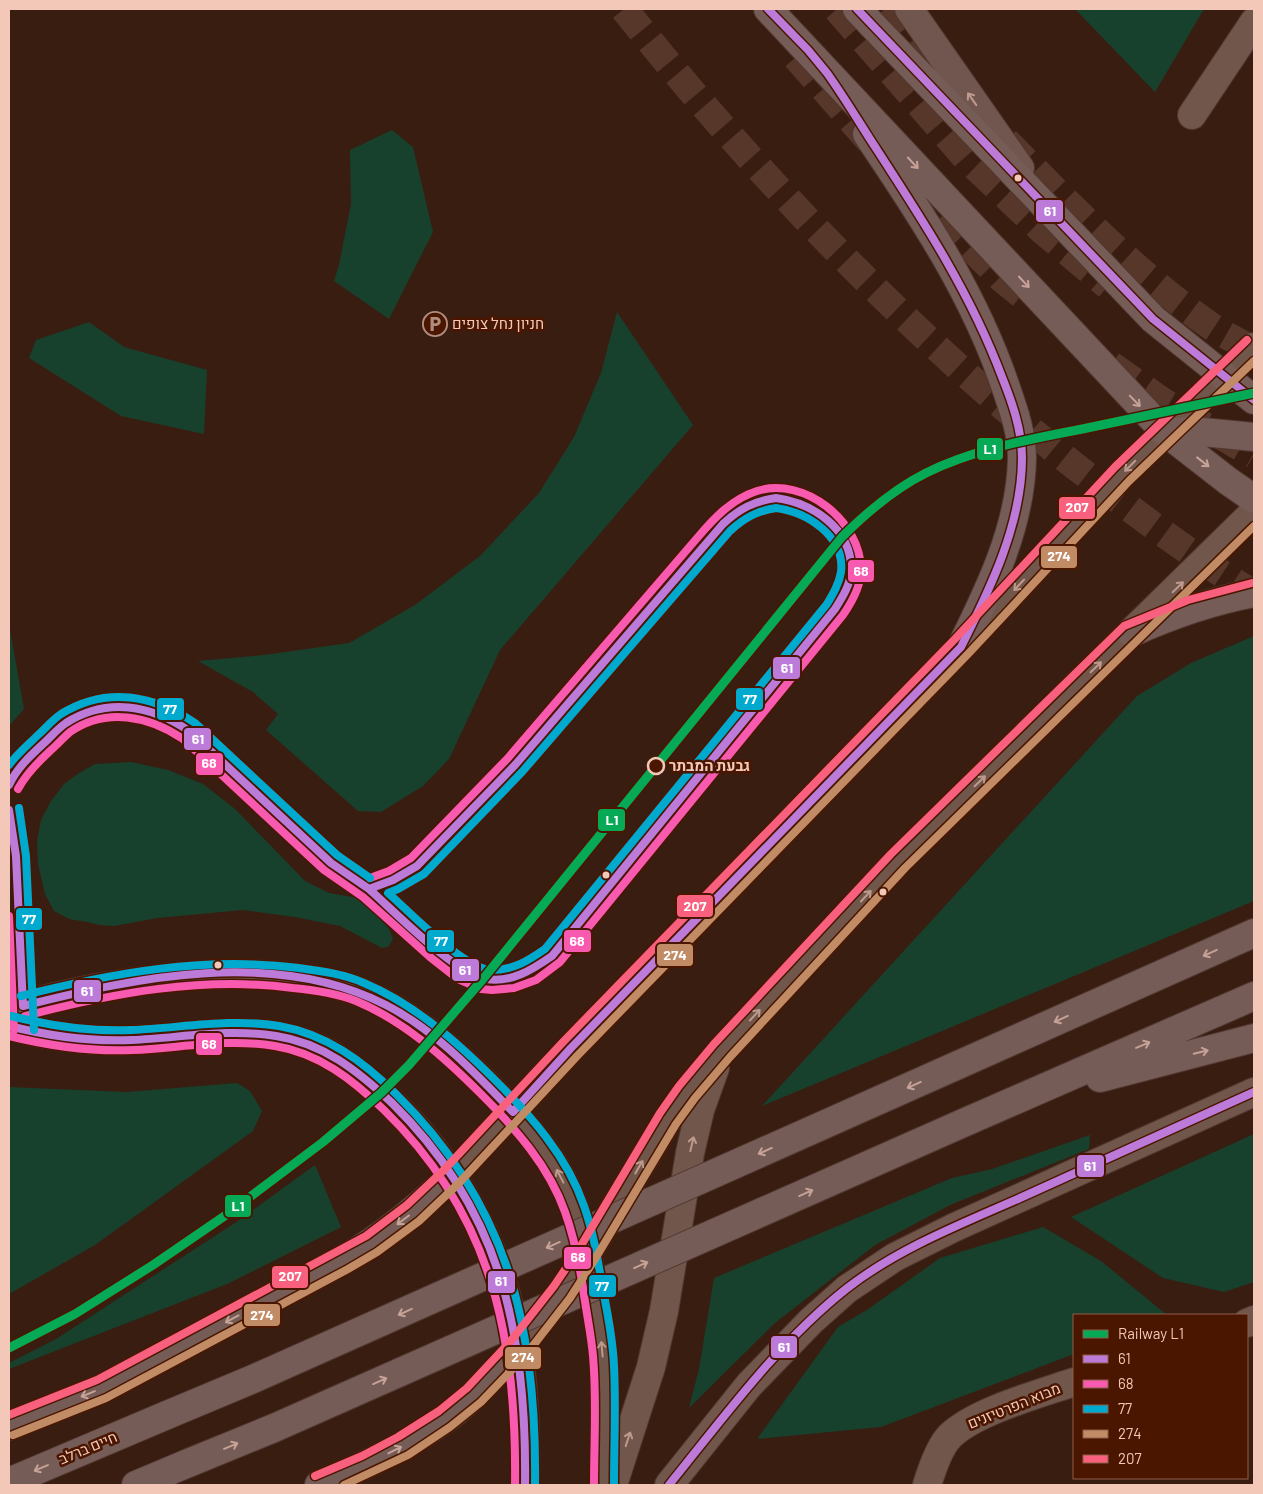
<svg xmlns="http://www.w3.org/2000/svg" width="1263" height="1494" font-family="Barlow,Heebo,sans-serif">
  <style>
    .green { fill: #17412d }
    .lines { fill: none; stroke-linecap: round; stroke-linejoin: round }
    .highway-tunnel { stroke: #56372a; stroke-width: 28; stroke-dasharray: 28 14; stroke-linecap: butt }
    .minor-casing { stroke: #513931; stroke-width: 30 }
    .major-casing { stroke: #513931; stroke-width: 30 }
    .highway-casing { stroke: #513931; stroke-width: 30 }
    .minor { stroke: #71564b; stroke-width: 28 }
    .major { stroke: #71564f; stroke-width: 28 }
    .highway { stroke: #765c57; stroke-width: 28 }
    .highway-bridge-casing { stroke: #513931; stroke-width: 30; stroke-linecap: butt }
    .highway-bridge { stroke: #765c57; stroke-width: 28 }
    .bus-1-casing { stroke: #4b1600; stroke-width: 11 }
    .bus-2-casing { stroke: #4b1600; stroke-width: 11 }
    .bus-3-casing { stroke: #4b1600; stroke-width: 11 }
    .bus-4-casing { stroke: #4b1600; stroke-width: 11 }
    .bus-5-casing { stroke: #4b1600; stroke-width: 11 }
    .bus-1 { stroke: #bd7bd9; stroke-width: 8 }
    .bus-2 { stroke: #f75aaf; stroke-width: 8 }
    .bus-3 { stroke: #00a9ce; stroke-width: 8 }
    .bus-4 { stroke: #c18c65; stroke-width: 8 }
    .bus-5 { stroke: #f8607d; stroke-width: 8 }
    .rail-1-casing { stroke: #4b1600; stroke-width: 12 }
    .rail-1 { stroke: #06aa56; stroke-width: 9 }
    .oneway { stroke: #bf9a8e }
    .oneway2 { stroke: #c7a296 }
    .oneway3 { stroke: #bf9a8c }
    .bus-dot { fill: #f3c8b8; stroke: #4b1600; stroke-width: 2 }
    .stop-dot { fill: #4b1600; stroke: #f3c8b8; stroke-width: 2.5 }
    .labels { text-anchor: middle; stroke-width: 5; stroke-linejoin: round; paint-order: stroke }
    .poi-label { font-size: 15px; fill: #f3c8b8; stroke: #4b1600; text-anchor: start }
    .stop-label { font-size: 15px; font-weight: bold; fill: #f3c8b8; stroke: #4b1600; text-anchor: start }
    .street-label { font-size: 15px; fill: #f3c8b8; stroke: #4b1600 }
    .line-badge { stroke: #4b1600; stroke-width: 2 }
    .badge-label { font-size: 14px; text-anchor: middle; font-weight: bold; fill: #fff }
  </style>
  <rect width="100%" height="100%" fill="#3a1d11"/>
  <path class="green" d="M1075,9H1204L1155,92Z
    M392,130L413,147L433,232L389,319L334,281L339,265L351,204L350,150Z
    M617,312L693,425L500,650L449,759L423,786L381,812L358,811L266,730L278,714L253,692L198,661L264,655L349,643L415,605L480,556L539,493L574,437L601,373Z
    M89,322L124,347L207,370L204,434L121,416L29,358L36,340Z
    M9,624L24,709L9,726Z
    M1254,636V901L762,1106L1137,696L1191,663Z
    M131,762L168,770L203,784L235,809L305,881L329,893L363,899L389,929L393,939L388,947L382,948L340,926L295,917L243,910L157,918L114,926L99,925L87,922L69,919L54,911L45,894L38,864L37,841L41,820L51,801L64,784L79,773L95,764Z
    M237,1083L250,1091L262,1111L253,1131L95,1245L9,1294V1087L127,1092Z
    M1254,1134V1282L1224,1292L1163,1278L1071,1217Z
    M1090,1135L1089,1149L950,1205L875,1245L775,1323L689,1408L699,1369L714,1278L952,1178L992,1169Z
    M315,1165L341,1227L227,1284L9,1369V1363L56,1339L235,1223Z
    M1043,1227L1101,1261L1167,1315H1074V1354L881,1427L757,1439L838,1327L867,1310L940,1258Z"/>
  <g class="lines">
    <path class="highway-tunnel" d="M624,9C756,175 905,330 1071,463C1130,509 1190,555 1254,594
      M837,9L966,158L1043,231L1108,286
      M885,9L939,73L951,86
      M796,57L881,154
      M1006,141C1070,205 1133,271 1208,324C1222,334 1239,342 1254,350
      M911,188L1001,278L1032,303
      M1111,365L1162,401L1254,455"/>
    <defs>
      <path id="minor" d="M1192,115L1254,22
        M9,1011C37,1000 67,994 96,988C168,975 242,968 314,980C329,983 345,986 360,992C412,1013 454,1052 493,1091C522,1122 552,1153 569,1194C581,1222 587,1251 592,1281C597,1309 602,1337 604,1366C606,1406 604,1446 604,1485
        M9,1026C49,1036 91,1042 132,1040C179,1038 229,1028 276,1036C324,1043 348,1064 383,1095C455,1159 503,1253 518,1349C525,1394 526,1440 525,1485
        M452,1176L571,1048L961,647L1122,474L1254,347
        M1247,1323L1254,1320
        M518,1349L562,1292L587,1254L668,1119L687,1092L722,1050L898,861L1254,512
        M613,1485L651,1367L664,1311L690,1153L700,1110L715,1068
        M669,1485L749,1385L811,1321L847,1289L895,1257L953,1228L1254,1092
        M927,1485C931,1472 940,1446 950,1436C976,1411 1039,1394 1074,1382"/>
      <path id="major" d="M909,9L1020,168"/>
      <path id="highway" d="M768,9L1165,432L1228,481L1254,499
        M857,9L1153,319L1254,400
        M867,134C921,214 975,295 1006,388C1014,411 1022,434 1022,458C1021,525 990,589 961,647
        M1165,432H1202L1254,437
        M1131,633C1171,615 1211,601 1254,593
        M958,1065L1254,933
        M1100,1078L1254,1038
        M970,1120L1254,996
        M9,1426L101,1389L343,1260C384,1236 417,1208 452,1176
        M9,1482L167,1415
        M136,1485L186,1464
        M319,1485C363,1467 405,1447 444,1420C472,1400 495,1373 518,1349"/>
    </defs>
    <use href="#minor" class="minor-casing"/>
    <use href="#major" class="major-casing"/>
    <use href="#highway" class="highway-casing"/>
    <use href="#minor" class="minor"/>
    <use href="#major" class="major"/>
    <use href="#highway" class="highway"/>
    <defs>
      <path id="highway-bridge" d="M167,1415L253,1379L958,1065
        M186,1464L274,1428L970,1120"/>
    </defs>
    <use href="#highway-bridge" class="highway-bridge-casing"/>
    <use href="#highway-bridge" class="highway-bridge"/>
    <defs>
      <path id="bus-1" d="M857,9L1153,319L1254,400
        M776,498C812,503 852,528 851,570C851,584 842,598 835,609L552,956C532,970 511,983 486,979C456,975 394,911 369,889L393,880L417,866L515,765L723,524C739,509 754,501 776,498Z
        M9,785C17,768 30,756 43,744C51,737 57,729 66,723C107,697 151,705 189,731L331,863L369,889
        M9,810L16,856L23,1006C137,977 275,948 386,1005C435,1030 475,1073 513,1112L571,1048L961,647C990,589 1022,524 1022,458C1022,430 1012,402 1002,377C970,291 920,216 870,139C856,117 842,94 827,73L808,50L768,9
        M9,1026C49,1036 90,1042 132,1040C180,1038 228,1028 276,1036C323,1043 358,1071 392,1103C502,1211 527,1336 525,1485
        M669,1485C724,1417 777,1344 846,1289C897,1249 961,1224 1020,1198C1098,1163 1176,1127 1254,1092"/>
      <path id="bus-2" d="M18,789C26,774 37,763 50,751C57,745 63,738 70,732C106,707 149,716 183,739L324,870L363,897L430,957L458,979L481,989L492,990L514,988L536,980L560,962L843,615C852,602 861,586 861,570C861,521 804,476 757,491C732,499 714,518 698,537L508,758L411,858L389,871L370,878
        M9,916L14,1030
        M25,1016C113,993 203,976 293,988C314,990 336,993 356,1001C404,1021 444,1057 481,1094C515,1128 549,1166 565,1212C574,1237 579,1262 583,1288C586,1311 591,1333 593,1356C597,1399 594,1442 594,1485
        M9,1036C50,1046 91,1052 133,1050C180,1048 228,1038 275,1046C319,1053 353,1080 384,1110C493,1216 517,1339 515,1485"/>
      <path id="bus-3" d="M776,508C807,512 845,536 841,572C839,584 833,594 827,604L545,949C529,960 514,970 492,970C465,970 409,911 388,893L398,889L424,874L522,772L730,531C744,518 757,511 776,508Z
        M9,765C17,754 28,745 38,735C46,728 52,720 61,714C106,686 154,695 195,723L337,855L370,878
        M19,808L26,856L34,1030
        M21,996C112,973 204,956 299,968C321,971 344,974 364,983C414,1004 456,1041 494,1079C531,1116 567,1156 584,1206C594,1234 598,1262 603,1290C608,1315 613,1340 614,1366C616,1405 614,1445 614,1485
        M11,1016C51,1026 91,1032 132,1030C181,1028 230,1018 279,1026C326,1034 363,1061 396,1094C510,1206 537,1331 535,1485"/>
      <path id="bus-4" d="M13,1435L106,1398L348,1269L377,1252L419,1221L459,1183L578,1055L968,654L1129,481L1254,361
        M344,1485L408,1455L450,1427L481,1402L525,1356L570,1298L595,1259L676,1124L695,1098L730,1057L905,868L1254,526"/>
      <path id="bus-5" d="M9,1415L97,1380L338,1251L366,1236L407,1205L445,1169L564,1041L954,640L1115,467L1247,340
        M315,1476L362,1456L398,1437L439,1411L467,1388L510,1342L554,1286L579,1249L660,1113L679,1086L714,1044L891,854L1124,626L1188,600L1252,583"/>
    </defs>
    <use href="#bus-1" class="bus-1-casing"/>
    <use href="#bus-2" class="bus-2-casing"/>
    <use href="#bus-3" class="bus-3-casing"/>
    <use href="#bus-4" class="bus-4-casing"/>
    <use href="#bus-5" class="bus-5-casing"/>
    <use href="#bus-1" class="bus-1"/>
    <use href="#bus-2" class="bus-2"/>
    <use href="#bus-3" class="bus-3"/>
    <use href="#bus-4" class="bus-4"/>
    <use href="#bus-5" class="bus-5"/>
    <defs>
      <path id="rail-1" d="M9,1348L75,1314L153,1265L226,1215L323,1142L381,1093L409,1065L483,979L842,537C867,512 894,489 926,473C977,448 1032,439 1087,428C1142,417 1198,405 1254,393"/>
    </defs>
    <use href="#rail-1" class="rail-1-casing"/>
    <use href="#rail-1" class="rail-1"/>
  </g>
  <defs><path id="oneway-shaft" d="M-6 0H5M1.5-3L5.5 0L1.5 3" fill="none" stroke-width="1.6" stroke-linecap="round" stroke-linejoin="round" transform="scale(1.25)"/></defs>
  <use class="oneway" href="#oneway-shaft" transform="translate(972 99) rotate(-125)"/>
  <g class="oneway2">
    <use href="#oneway-shaft" transform="translate(913 163) rotate(47)"/>
    <use href="#oneway-shaft" transform="translate(1024 282) rotate(47)"/>
    <use href="#oneway-shaft" transform="translate(1135 401) rotate(46)"/>
    <use href="#oneway-shaft" transform="translate(1203 462) rotate(38)"/>
    <use href="#oneway-shaft" transform="translate(1210 953) rotate(156)"/>
    <use href="#oneway-shaft" transform="translate(1061 1019) rotate(156)"/>
    <use href="#oneway-shaft" transform="translate(1143 1045) rotate(-23)"/>
    <use href="#oneway-shaft" transform="translate(1201 1052) rotate(-14)"/>
    <use href="#oneway-shaft" transform="translate(914 1085) rotate(156)"/>
    <use href="#oneway-shaft" transform="translate(765 1151) rotate(156)"/>
    <use href="#oneway-shaft" transform="translate(806 1193) rotate(-24)"/>
    <use href="#oneway-shaft" transform="translate(403 1220) rotate(143)"/>
    <use href="#oneway-shaft" transform="translate(553 1245) rotate(156)"/>
    <use href="#oneway-shaft" transform="translate(641 1265) rotate(-24)"/>
    <use href="#oneway-shaft" transform="translate(405 1312) rotate(156)"/>
    <use href="#oneway-shaft" transform="translate(232 1319) rotate(152)"/>
    <use href="#oneway-shaft" transform="translate(380 1381) rotate(-24)"/>
    <use href="#oneway-shaft" transform="translate(88 1394) rotate(158)"/>
    <use href="#oneway-shaft" transform="translate(231 1446) rotate(-23)"/>
    <use href="#oneway-shaft" transform="translate(395 1450) rotate(-27)"/>
    <use href="#oneway-shaft" transform="translate(41 1468) rotate(157)"/>
  </g>
  <g class="oneway3">
    <use href="#oneway-shaft" transform="translate(1130 466) rotate(135)"/>
    <use href="#oneway-shaft" transform="translate(1019 585) rotate(133)"/>
    <use href="#oneway-shaft" transform="translate(1178 587) rotate(-44)"/>
    <use href="#oneway-shaft" transform="translate(1096 667) rotate(-44)"/>
    <use href="#oneway-shaft" transform="translate(980 781) rotate(-44)"/>
    <use href="#oneway-shaft" transform="translate(866 896) rotate(-47)"/>
    <use href="#oneway-shaft" transform="translate(755 1015) rotate(-47)"/>
    <use href="#oneway-shaft" transform="translate(692 1144) rotate(-77)"/>
    <use href="#oneway-shaft" transform="translate(639 1167) rotate(-60)"/>
    <use href="#oneway-shaft" transform="translate(560 1176) rotate(-118)"/>
    <use href="#oneway-shaft" transform="translate(602 1349) rotate(-95)"/>
    <use href="#oneway-shaft" transform="translate(628 1439) rotate(-72)"/>
  </g>
  <defs>
    <symbol id="parking-ring" viewBox="-11 -11 22 22"><circle r="9.5" fill="#4b1600" stroke="#b28c7e" stroke-width="1.5"/><path d="M-3.5-5.5H1a3.5 3.5 0 0 1 0 7H-1V5.5H-3.5ZM-1-3.4V-.6H.8a1.4 1.4 0 0 0 0-2.8Z" fill="#b28c7e"/></symbol>
  </defs>
  <g fill-rule="evenodd">
    <use href="#parking-ring" x="421" y="310" width="28" height="28"/>
  </g>
  <g class="bus-dot">
    <circle cx="1018" cy="178" r="4.5"/>
    <circle cx="606" cy="875" r="4.5"/>
    <circle cx="883" cy="892" r="4.5"/>
    <circle cx="218" cy="965" r="4.5"/>
  </g>
  <circle class="stop-dot" cx="656" cy="766" r="8"/>
  <g class="labels">
    <g class="poi-label">
      <text x="452" y="329">חניון נחל צופים</text>
    </g>
    <g class="stop-label">
      <text x="669" y="771">גבעת המבתר</text>
    </g>
    <g class="street-label">
      <text transform="translate(1014 1406) rotate(-22)" y="5">מבוא הפרטיזנים</text>
      <text transform="translate(88 1448) rotate(-23)" y="5">חיים ברלב</text>
    </g>
  </g>
  <g class="line-badge">
    <rect x="1035" y="199" width="29" height="24" rx="5" fill="#bd7bd9"/>
    <rect x="976" y="437" width="28" height="24" rx="5" fill="#06aa56"/>
    <rect x="1058" y="496" width="38" height="24" rx="5" fill="#f8607d"/>
    <rect x="1040" y="545" width="38" height="24" rx="5" fill="#c18c65"/>
    <rect x="847" y="559" width="28" height="24" rx="5" fill="#f75aaf"/>
    <rect x="772" y="656" width="29" height="24" rx="5" fill="#bd7bd9"/>
    <rect x="735" y="687" width="29" height="24" rx="5" fill="#00a9ce"/>
    <rect x="156" y="697" width="29" height="24" rx="5" fill="#00a9ce"/>
    <rect x="183" y="727" width="29" height="24" rx="5" fill="#bd7bd9"/>
    <rect x="195" y="752" width="29" height="24" rx="5" fill="#f75aaf"/>
    <rect x="597" y="808" width="29" height="24" rx="5" fill="#06aa56"/>
    <rect x="676" y="894" width="38" height="24" rx="5" fill="#f8607d"/>
    <rect x="15" y="907" width="28" height="24" rx="5" fill="#00a9ce"/>
    <rect x="426" y="929" width="29" height="24" rx="5" fill="#00a9ce"/>
    <rect x="563" y="929" width="29" height="24" rx="5" fill="#f75aaf"/>
    <rect x="656" y="943" width="38" height="24" rx="5" fill="#c18c65"/>
    <rect x="451" y="958" width="29" height="24" rx="5" fill="#bd7bd9"/>
    <rect x="73" y="979" width="29" height="24" rx="5" fill="#bd7bd9"/>
    <rect x="195" y="1032" width="28" height="24" rx="5" fill="#f75aaf"/>
    <rect x="1076" y="1154" width="29" height="24" rx="5" fill="#bd7bd9"/>
    <rect x="224" y="1194" width="28" height="24" rx="5" fill="#06aa56"/>
    <rect x="563" y="1246" width="29" height="24" rx="5" fill="#f75aaf"/>
    <rect x="271" y="1265" width="38" height="24" rx="5" fill="#f8607d"/>
    <rect x="487" y="1270" width="29" height="24" rx="5" fill="#bd7bd9"/>
    <rect x="588" y="1274" width="29" height="24" rx="5" fill="#00a9ce"/>
    <rect x="243" y="1303" width="38" height="24" rx="5" fill="#c18c65"/>
    <rect x="770" y="1335" width="28" height="24" rx="5" fill="#bd7bd9"/>
    <rect x="504" y="1346" width="38" height="24" rx="5" fill="#c18c65"/>
  </g>
  <g class="badge-label">
    <text x="1050" y="216">61</text>
    <text x="990" y="454">L1</text>
    <text x="1077" y="512">207</text>
    <text x="1059" y="561">274</text>
    <text x="861" y="576">68</text>
    <text x="787" y="673">61</text>
    <text x="750" y="704">77</text>
    <text x="170" y="714">77</text>
    <text x="198" y="744">61</text>
    <text x="209" y="768">68</text>
    <text x="612" y="825">L1</text>
    <text x="695" y="911">207</text>
    <text x="29" y="924">77</text>
    <text x="441" y="946">77</text>
    <text x="577" y="946">68</text>
    <text x="675" y="960">274</text>
    <text x="465" y="975">61</text>
    <text x="87" y="996">61</text>
    <text x="209" y="1049">68</text>
    <text x="1090" y="1171">61</text>
    <text x="238" y="1211">L1</text>
    <text x="578" y="1262">68</text>
    <text x="290" y="1281">207</text>
    <text x="501" y="1286">61</text>
    <text x="602" y="1291">77</text>
    <text x="262" y="1320">274</text>
    <text x="784" y="1352">61</text>
    <text x="523" y="1362">274</text>
  </g>
  <rect width="1263" height="1494" fill="none" stroke="#f3c8b8" stroke-width="20"/>
  <rect x="1073" y="1314" width="175" height="165" fill="#4b1600" stroke="#8e5d4a"/>
  <rect x="1083" y="1330" width="25" height="8" fill="#06aa56" stroke="#8e5d4a"/>
  <text x="1118" y="1339" font-size="15" fill="#f3c8b8">Railway L1</text>
  <rect x="1083" y="1355" width="25" height="8" fill="#bd7bd9" stroke="#8e5d4a"/>
  <text x="1118" y="1364" font-size="15" fill="#f3c8b8">61</text>
  <rect x="1083" y="1380" width="25" height="8" fill="#f75aaf" stroke="#8e5d4a"/>
  <text x="1118" y="1389" font-size="15" fill="#f3c8b8">68</text>
  <rect x="1083" y="1405" width="25" height="8" fill="#00a9ce" stroke="#8e5d4a"/>
  <text x="1118" y="1414" font-size="15" fill="#f3c8b8">77</text>
  <rect x="1083" y="1430" width="25" height="8" fill="#c18c65" stroke="#8e5d4a"/>
  <text x="1118" y="1439" font-size="15" fill="#f3c8b8">274</text>
  <rect x="1083" y="1455" width="25" height="8" fill="#f8607d" stroke="#8e5d4a"/>
  <text x="1118" y="1464" font-size="15" fill="#f3c8b8">207</text>
</svg>
